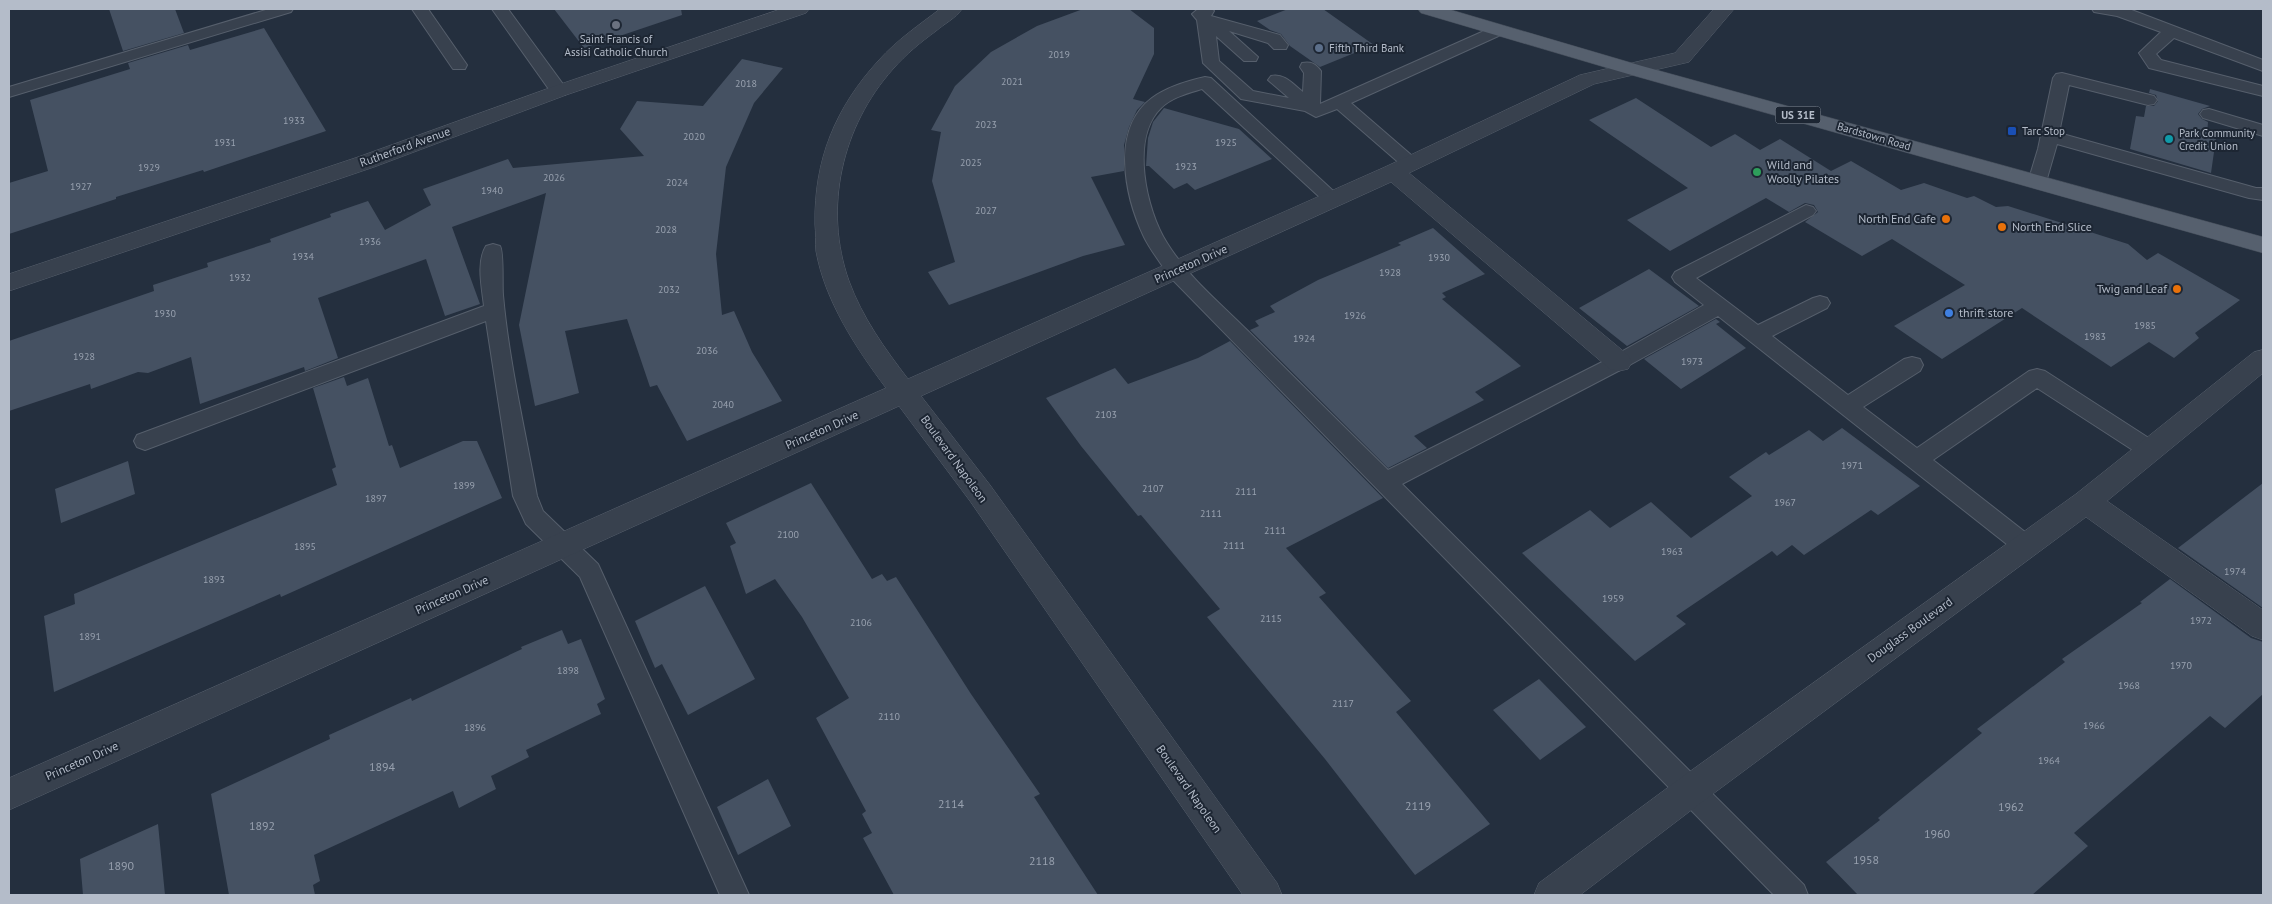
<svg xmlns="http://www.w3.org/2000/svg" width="2272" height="904" font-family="'PT Sans',sans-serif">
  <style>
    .building { fill: #455162 }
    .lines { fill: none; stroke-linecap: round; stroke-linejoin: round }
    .service-casing { stroke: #565f6c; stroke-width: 2 }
    .minor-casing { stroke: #565f6c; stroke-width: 1 }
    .primary-casing { stroke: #414a57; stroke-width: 1 }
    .service { fill: #38414e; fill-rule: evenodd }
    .minor { fill: #38414e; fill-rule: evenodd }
    .primary { fill: #56606e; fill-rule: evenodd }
    .worship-dot { fill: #6b7280; stroke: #1d2633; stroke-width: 2 }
    .service-dot { fill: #5c6f8a; stroke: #1d2633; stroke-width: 2 }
    .transit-dot { fill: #1a4fb4; stroke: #1d2633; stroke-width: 2 }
    .culture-dot { fill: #0f9aa8; stroke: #1d2633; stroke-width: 2 }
    .leisure-dot { fill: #2e9e5b; stroke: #1d2633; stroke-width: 2 }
    .food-dot { fill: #e8710a; stroke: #1d2633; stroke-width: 2 }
    .shop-dot { fill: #3f7fe0; stroke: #1d2633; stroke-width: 2 }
    .labels { text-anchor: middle; stroke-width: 4; stroke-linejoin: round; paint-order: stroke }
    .number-label { font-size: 10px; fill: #98a1af }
    .far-poi-label { font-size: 11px; fill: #b4bcc9; stroke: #1d2633; text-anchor: start }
    .shield { fill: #1d2633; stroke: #878f9c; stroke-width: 1 }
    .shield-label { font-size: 11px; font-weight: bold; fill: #b4bcc9 }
    .far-street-label { font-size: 11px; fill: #b4bcc9; stroke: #1d2633 }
    .street-label { font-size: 12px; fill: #b4bcc9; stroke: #1d2633 }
    .poi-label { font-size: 12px; fill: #b4bcc9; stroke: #1d2633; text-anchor: start }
    .near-number-label { font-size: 12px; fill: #98a1af }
  </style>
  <rect width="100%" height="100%" fill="#242f3e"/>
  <path class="building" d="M109,9H175L184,33L123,51Z
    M554,9H681L682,15L584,48Z
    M1083,9H1129L1154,28V54L1133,99L1145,102L1137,110L1129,127L1124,145V171L1091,177L1125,245L1083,256L949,305L928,272L955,262L932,181L941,132L931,130L955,86L991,52L1037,26Z
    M1288,9H1323L1374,45L1320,67L1290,46L1281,34L1270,30L1257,21Z
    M264,28L326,131L204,172L203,170L116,197V199L9,234V183L48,171L30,100L130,69L128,63L188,45L190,50Z
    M742,59L783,68L754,103L726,167L716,254L722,315L734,311L752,352L782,401L687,441L657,385L650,387L627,319L565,331L579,393L535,406L519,325L546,193L452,227L480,304L445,316L426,259L318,298L338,358L305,371L304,367L200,404L191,357L148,373L138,372L91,389L90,384L9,411V341L154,291L153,285L208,267L207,263L271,242L270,239L331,217L330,214L368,201L385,230L431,205L423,189L508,159L513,168L644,156L620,129L637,101L703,106Z
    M2150,89L2210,106L2202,109L2198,114L2202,119L2208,122L2207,135L2216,138L2211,173L2130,149L2136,116L2144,117L2146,106H2154L2158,101L2156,95L2149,93Z
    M1636,98L1711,147L1735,134L1760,150L1780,139L1831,171L1851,161L1901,190L1924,183L1967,198L1974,196L1996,207L2008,206L2128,244L2147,260L2158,253L2240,300L2195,333L2199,338L2174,358L2149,342L2111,367L2022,308L1942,359L1894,326L1965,285L1892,239L1862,256L1805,222L1818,212L1814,205L1805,203L1789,212L1766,198L1670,251L1627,220L1688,188L1589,120Z
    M1164,108L1239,129L1272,159L1195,190L1187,183L1174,189L1149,166H1146L1148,138L1153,122Z
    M1433,228L1485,274L1442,293L1446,297L1442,299L1521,366L1475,392L1484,400L1414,436L1427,448L1388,468L1250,330L1259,326L1255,321L1275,312L1270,306L1318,280L1401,245L1398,243Z
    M1649,269L1699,306L1627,346L1579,308Z
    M1716,319L1720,322L1716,324L1746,348L1681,389L1644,359Z
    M1230,341L1383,498L1286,548L1326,593L1319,597L1411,701L1396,712L1490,824L1415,875L1325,759L1207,617L1220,609L1141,515L1138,516L1081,446L1046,398L1115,368L1128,384L1198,358Z
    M344,377L347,386L368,378L389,446L392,445L400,468L463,441H477L502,498L281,597L280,594L54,692L44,616L75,604L74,594L337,485L332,469L336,467L313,388Z
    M1842,428L1920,486L1878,515L1871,510L1804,555L1792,545L1777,556L1772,551L1676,616L1686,624L1635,661L1522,553L1590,510L1610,528L1651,502L1691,538L1752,496L1729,477L1766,452L1769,455L1809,430L1823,441Z
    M128,461L135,494L61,523L55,489Z
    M811,483L872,579L882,574L887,581L896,577L971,694L1040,794L1034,797L1098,895H894L863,838L872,833L862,814L866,811L816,718L849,698L802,617L775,579L746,594L730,546L736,543L726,523Z
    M2263,483V608L2178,548Z
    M2170,579L2251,638L2263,642V694L2225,728L2210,716L2074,833L2088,846L2032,895H1858L1826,862L1880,820L1878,818L1982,733L1977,729L2065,662L2062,659L2142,603L2140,602Z
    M705,586L755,679L688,715L662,664L655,668L635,621Z
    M562,630L568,644L581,639L605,699L597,704L601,714L526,750L529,757L491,776L496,789L459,808L453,791L314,855L320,881L313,885L315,895H229L211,794L330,739L329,735L411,698L412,701L522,649L521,647Z
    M1539,679L1586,727L1540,760L1493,710Z
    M768,779L791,826L738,855L717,807Z
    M158,824L165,895H83L80,859Z"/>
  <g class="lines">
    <defs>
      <path id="service" d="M269,9H293L291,12L9,97V87Z
        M412,9H428L467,65L465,69H453Z
        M492,9H508L568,91L565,95H553Z
        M1198,9H1212L1214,11L1211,16L1280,35L1288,45L1286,49H1274L1268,43L1229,31L1258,57L1256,61H1244L1216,36L1219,61L1253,91L1289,98L1268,80L1271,76C1284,73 1293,84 1303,92L1304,73L1300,67L1302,63C1311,61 1316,64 1321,71L1320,104L1493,27L1499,25L1507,30L1505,33L1351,103L1417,160L1420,164L1417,168H1405L1337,109L1316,117L1305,111L1241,99L1203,63L1197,20L1192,14Z
        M2092,9H2129L2263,60V71L2174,38L2156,54L2161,60L2263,86V96L2149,68L2139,53L2161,32L2117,16L2094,12Z
        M2062,73L2154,96L2157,100L2154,104L2148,105L2069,85L2059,133L2256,188H2263V200L2249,198L2057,144L2046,182L2044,186H2030L2028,182L2038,149L2053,78L2056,74Z
        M1205,77L1211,78L1342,199L1340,203L1333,205L1326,203L1202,89C1189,93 1172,97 1161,108C1130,138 1146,210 1167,243C1188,277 1220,303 1248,331C1295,378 1341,424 1388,470L1612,357L1704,305L1675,282L1672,277L1675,272L1806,205L1813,207L1816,211L1813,215L1696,278L1758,325L1813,298L1820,296L1827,298L1830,303L1827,308L1772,336L1848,395L1904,359L1912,357L1920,359L1923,365L1920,371L1863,407L1917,448L2029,371L2037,369L2045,371L2158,444L2161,450L2158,456L2150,459L2142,456L2037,388L1933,460L2034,539L2038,546L2034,553L2026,556L2018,553L1718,316L1626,367L1402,484L1804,885L1808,895H1774L1169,276C1161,263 1151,251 1144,237C1125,197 1110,129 1152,98C1167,87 1187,81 1205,77Z
        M2209,109L2263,125V136L2203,118L2200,114L2203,110Z
        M493,244L500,246C504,252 502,285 503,295C509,362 525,430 537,496L543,511L598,564L749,895H720L580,577L526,524L513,496L486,321L153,447L145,450L137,447L134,441L137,435L484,306C482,288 476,262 486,246Z"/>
      <path id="minor" d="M781,9H809L806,13L566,95L374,167L9,291V274L358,157L552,87Z
        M940,9H962C956,18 944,24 936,31C921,42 906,54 893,69C842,126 823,208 849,281C862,317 885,349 908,379L1385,167L1580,75L1675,53L1714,9H1734L1689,62L1594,84L1409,173L1628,355L1632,362L1628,369L1619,371L1610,369L1391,182L921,396L990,485L1277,883L1282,895H1243L970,501L899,406L9,810V778L886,388C856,348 825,301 816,251C815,242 816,233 815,224C814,160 835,108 879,60C897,40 919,25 940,9Z
        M2263,350V373L2107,501L2263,610V640L2252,636L2086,517L1702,802L1580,895H1534L1539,883L1678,780L2076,494L2254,352Z"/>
      <path id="primary" d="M1418,9H1448L1642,66L2263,237V253L1628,74L1421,13Z"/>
    </defs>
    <use href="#service" class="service-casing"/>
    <use href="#minor" class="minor-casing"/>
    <use href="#primary" class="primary-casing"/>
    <use href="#service" class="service"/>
    <use href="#minor" class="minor"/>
    <use href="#primary" class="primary"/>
  </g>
  <circle class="worship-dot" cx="616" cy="25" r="5"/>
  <circle class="service-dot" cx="1319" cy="48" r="5"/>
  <rect class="transit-dot" x="2007" y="126" width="10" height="10" rx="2.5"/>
  <circle class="culture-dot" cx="2169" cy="139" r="5"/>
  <circle class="leisure-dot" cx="1757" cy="172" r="5"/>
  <g class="food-dot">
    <circle cx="1946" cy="219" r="5"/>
    <circle cx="2002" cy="227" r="5"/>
    <circle cx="2177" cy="289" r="5"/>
  </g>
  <circle class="shop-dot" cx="1949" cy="313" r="5"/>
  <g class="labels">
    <g class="number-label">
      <text x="1059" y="58">2019</text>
      <text x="1012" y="85">2021</text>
      <text x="746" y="87">2018</text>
      <text x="294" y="124">1933</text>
      <text x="986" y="128">2023</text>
      <text x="694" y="140">2020</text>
      <text x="225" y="146">1931</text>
      <text x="1226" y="146">1925</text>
      <text x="971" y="166">2025</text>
      <text x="1186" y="170">1923</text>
      <text x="149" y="171">1929</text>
      <text x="554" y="181">2026</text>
      <text x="677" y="186">2024</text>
      <text x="81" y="190">1927</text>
      <text x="492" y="194">1940</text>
      <text x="986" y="214">2027</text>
      <text x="666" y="233">2028</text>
      <text x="370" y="245">1936</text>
      <text x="303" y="260">1934</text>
      <text x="1439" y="261">1930</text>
      <text x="1390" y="276">1928</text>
      <text x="240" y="281">1932</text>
      <text x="669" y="293">2032</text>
      <text x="165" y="317">1930</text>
      <text x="1355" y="319">1926</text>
      <text x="2145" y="329">1985</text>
      <text x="2095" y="340">1983</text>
      <text x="1304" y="342">1924</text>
      <text x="707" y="354">2036</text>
      <text x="84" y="360">1928</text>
      <text x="1692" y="365">1973</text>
      <text x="723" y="408">2040</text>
      <text x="1106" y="418">2103</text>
      <text x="1852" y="469">1971</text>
      <text x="464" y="489">1899</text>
      <text x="1153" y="492">2107</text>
      <text x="1246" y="495">2111</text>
      <text x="376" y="502">1897</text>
      <text x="1785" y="506">1967</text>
      <text x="1211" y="517">2111</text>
      <text x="1275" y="534">2111</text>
      <text x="788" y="538">2100</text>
      <text x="1234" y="549">2111</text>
      <text x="305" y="550">1895</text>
      <text x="1672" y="555">1963</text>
      <text x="2235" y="575">1974</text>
      <text x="214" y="583">1893</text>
      <text x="1613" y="602">1959</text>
      <text x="1271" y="622">2115</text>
      <text x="2201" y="624">1972</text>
      <text x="861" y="626">2106</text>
      <text x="90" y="640">1891</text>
      <text x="2181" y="669">1970</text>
      <text x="568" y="674">1898</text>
      <text x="2129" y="689">1968</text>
      <text x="1343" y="707">2117</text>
      <text x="889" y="720">2110</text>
      <text x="2094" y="729">1966</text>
      <text x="475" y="731">1896</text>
      <text x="2049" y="764">1964</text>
    </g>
    <g class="far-poi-label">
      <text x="616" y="43" text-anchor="middle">Saint Francis of<tspan x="616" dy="13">Assisi Catholic Church</tspan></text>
      <text x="1329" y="52">Fifth Third Bank</text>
      <text x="2022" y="135">Tarc Stop</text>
      <text x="2179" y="137">Park Community<tspan x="2179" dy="13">Credit Union</tspan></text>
    </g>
    <rect class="shield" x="1775.5" y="106.5" width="45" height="17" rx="4"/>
    <g class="shield-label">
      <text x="1798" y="119">US 31E</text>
    </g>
    <g class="far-street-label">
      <text transform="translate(1874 136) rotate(16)" y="4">Bardstown Road</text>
    </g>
    <g class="street-label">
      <text transform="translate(405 147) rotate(-20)" y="4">Rutherford Avenue</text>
      <text transform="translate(1191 264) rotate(-24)" y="4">Princeton Drive</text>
      <text transform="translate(822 430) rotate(-24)" y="4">Princeton Drive</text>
      <text transform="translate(954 459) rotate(54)" y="4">Boulevard Napoleon</text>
      <text transform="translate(452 595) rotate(-24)" y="4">Princeton Drive</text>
      <text transform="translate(1910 630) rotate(-36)" y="4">Douglass Boulevard</text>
      <text transform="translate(82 761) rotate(-24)" y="4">Princeton Drive</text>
      <text transform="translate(1189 789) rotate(55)" y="4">Boulevard Napoleon</text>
    </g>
    <g class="poi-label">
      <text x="1767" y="169">Wild and<tspan x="1767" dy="14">Woolly Pilates</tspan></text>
      <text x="1936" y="223" text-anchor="end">North End Cafe</text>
      <text x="2012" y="231">North End Slice</text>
      <text x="2167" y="293" text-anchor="end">Twig and Leaf</text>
      <text x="1959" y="317">thrift store</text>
    </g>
    <g class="near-number-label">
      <text x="382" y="771">1894</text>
      <text x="951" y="808">2114</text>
      <text x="1418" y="810">2119</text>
      <text x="2011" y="811">1962</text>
      <text x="262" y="830">1892</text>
      <text x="1937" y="838">1960</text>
      <text x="1866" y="864">1958</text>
      <text x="1042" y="865">2118</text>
      <text x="121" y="870">1890</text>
    </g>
  </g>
  <rect width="2272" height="904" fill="none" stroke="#b4bcc9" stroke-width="20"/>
</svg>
